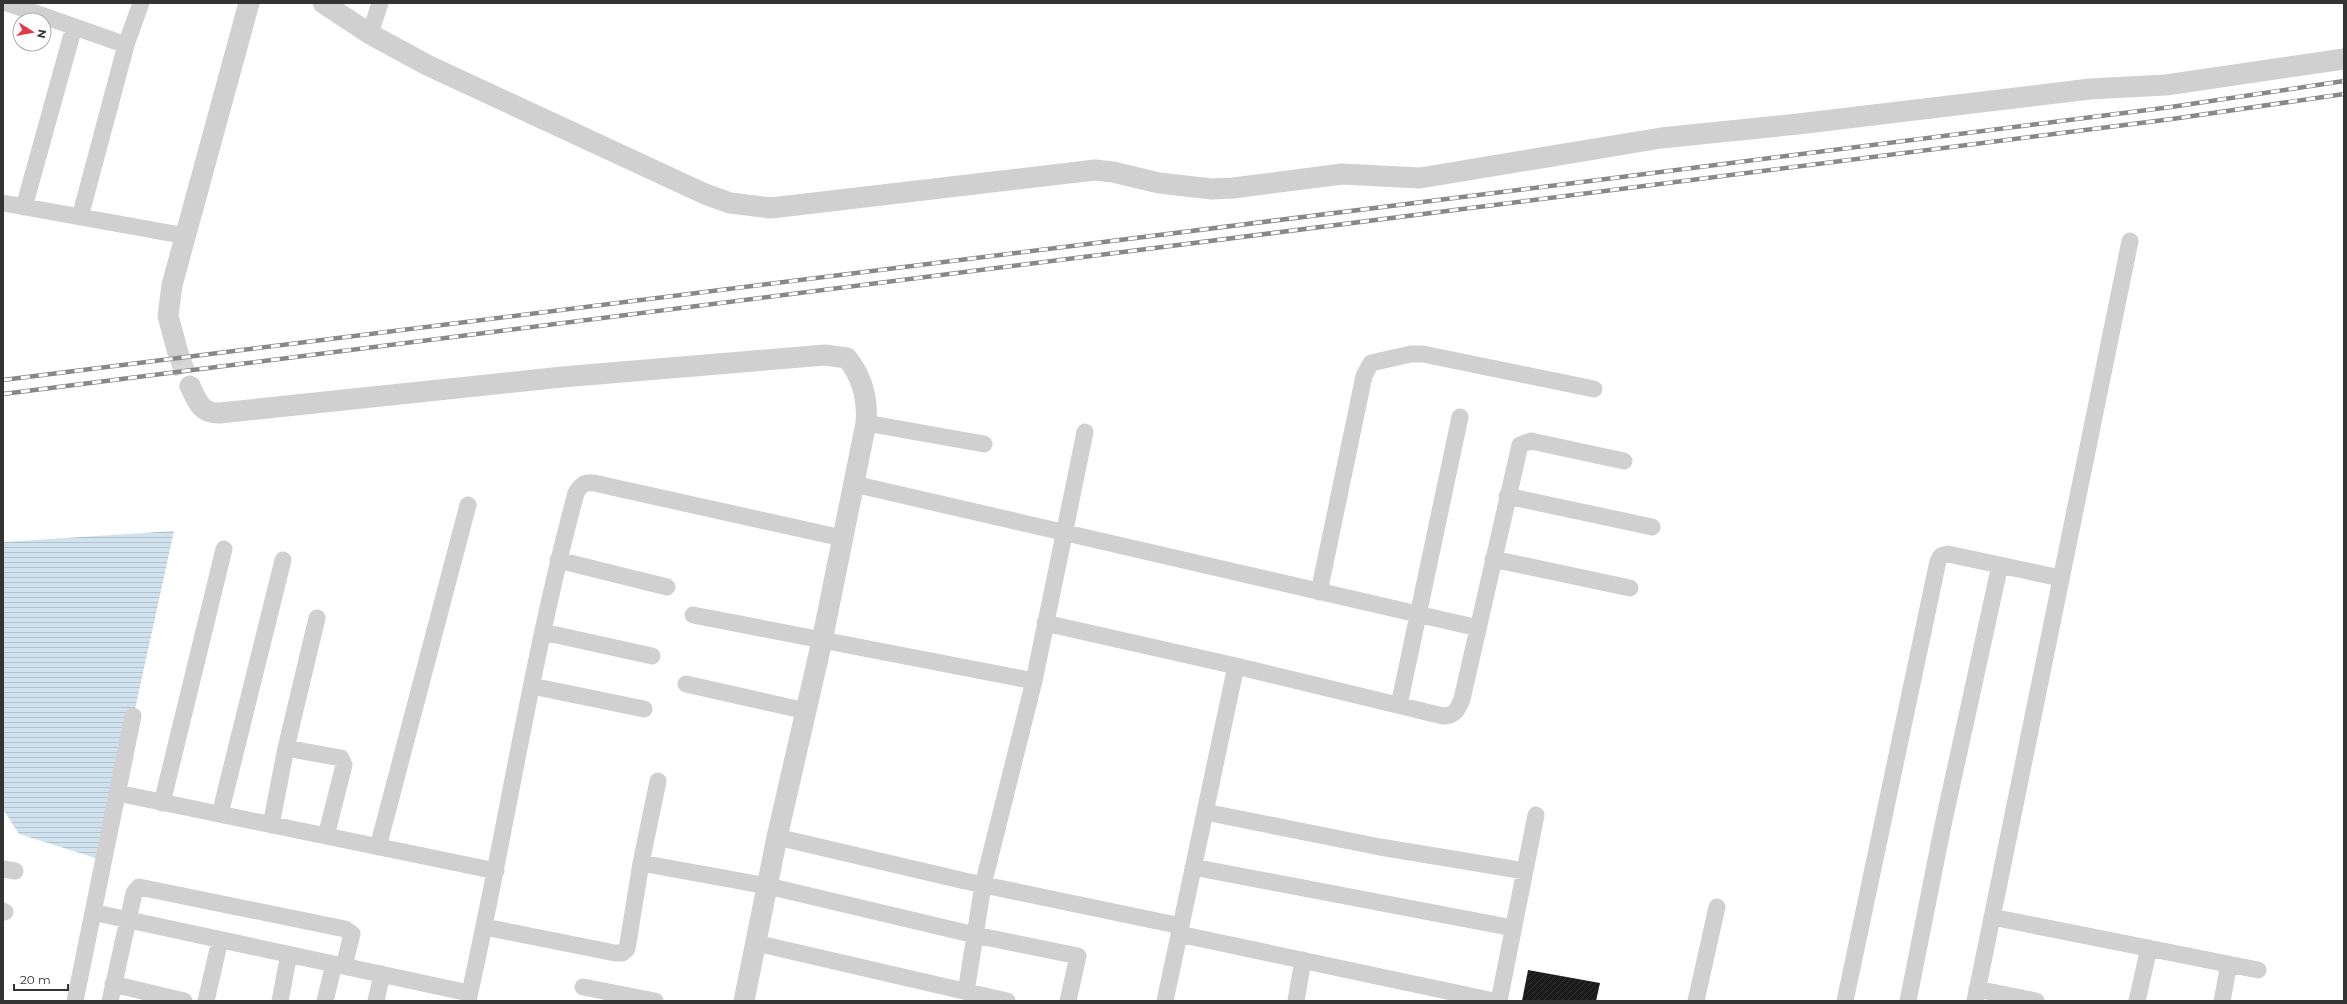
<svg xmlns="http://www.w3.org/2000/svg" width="2347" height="1004" font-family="Montserrat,sans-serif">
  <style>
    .water { fill: url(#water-rules) }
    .building { fill: url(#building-hatch) }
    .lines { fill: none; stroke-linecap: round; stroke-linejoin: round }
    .tertiary-tunnel { stroke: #d6d6d6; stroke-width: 21; stroke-dasharray: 21 10; stroke-linecap: butt }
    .minor { stroke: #d0d0d0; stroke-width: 17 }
    .tertiary { stroke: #d0d0d0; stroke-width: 21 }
    .rail-casing { stroke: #888; stroke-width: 4.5 }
    .rail { stroke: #fff; stroke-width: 3; stroke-dasharray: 9; stroke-linecap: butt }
  </style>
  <defs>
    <pattern id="water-rules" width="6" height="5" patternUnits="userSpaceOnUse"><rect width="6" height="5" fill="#cfe2ee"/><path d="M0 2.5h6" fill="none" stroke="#b2c2cd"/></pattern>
    <pattern id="building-hatch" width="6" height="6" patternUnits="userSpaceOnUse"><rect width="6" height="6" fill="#1a1a1a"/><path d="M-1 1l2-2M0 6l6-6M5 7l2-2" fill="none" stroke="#333"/></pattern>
  </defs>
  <rect width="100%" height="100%" fill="#fff"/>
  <path class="water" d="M174,531L102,860L19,834L3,809V542Z"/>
  <path class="building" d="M1528,970L1600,983L1596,1001H1522Z"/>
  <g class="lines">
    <path class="tertiary-tunnel" d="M178,353L190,386"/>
    <path class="minor" d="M7,3L126,45
      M370,34L380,3
      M3,203L186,236
      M24,207L74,27
      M80,217L126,45L141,3
      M866,423L984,444
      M854,484L1478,628
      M1507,496L1652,527
      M1493,559L1630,588
      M558,560L667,587
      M1319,592L1364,376L1371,363L1411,354H1423L1594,389
      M693,615L1034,681
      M1045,623L1236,666L1165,1001
      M543,632L652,656
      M1236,666L1443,716C1455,716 1458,709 1462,699L1520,445L1531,441L1624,461
      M686,684L806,711
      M532,686L644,709
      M1399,705L1460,417
      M286,748L341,758L344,765L326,836
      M127,795L496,871
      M162,803L224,549
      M1205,812L1380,847L1525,871
      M220,814L283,560
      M271,825L286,748L317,618
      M777,837L965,881L1181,926
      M378,847L468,505
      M641,863L768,886L975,935L1078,956L1068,1001
      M1193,867L1513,928
      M3,869L15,871
      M3,911L5,912
      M101,914L469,993
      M1992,917L2258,970
      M485,927L615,953H622L627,949L641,863L658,781
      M1179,934L1494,1001
      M756,943L1007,1001
      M113,984L184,1001
      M583,987L655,1001
      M1977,989L2036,1001
      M966,992L983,885L1034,681L1085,432
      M75,1001L133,716
      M110,1001L134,893L139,887L345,929L352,934L344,966
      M206,1001L220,940
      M280,1001L289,954
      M325,1001L334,964
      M376,1001L382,974
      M468,1001C506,832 531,660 576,493C581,485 584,482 594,483L842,538
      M1296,1001L1303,960
      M1499,1001L1536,815
      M1696,1001L1717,907
      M1845,1001L1938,561L1941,556L1948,554L2060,578
      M1908,1001L1943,825L2000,565
      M1975,1001L2130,241
      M2137,1001L2149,948
      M2222,1001L2229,964"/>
    <path class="tertiary" d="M323,3L370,34L427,65L705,194L730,203L771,208L1095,170L1113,172L1159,183L1212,189L1233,188L1342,174L1420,178L1661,138L1798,124L2090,89L2166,85L2344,59
      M178,353L168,316L172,285L249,3
      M190,386C197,401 201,414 220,413L562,377L825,355L847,358C863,378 868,399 866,423L822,641L777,837L744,1001"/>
    <defs>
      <path id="rail" d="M3,380L1598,180L2171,107L2344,81
        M3,394L2172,119L2344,94"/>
    </defs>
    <use href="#rail" class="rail-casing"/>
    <use href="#rail" class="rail"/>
  </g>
  <rect width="2347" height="1004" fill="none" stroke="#333333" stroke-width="8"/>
  <g transform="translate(32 32) rotate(101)"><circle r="19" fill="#ffffff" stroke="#adadad"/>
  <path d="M0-3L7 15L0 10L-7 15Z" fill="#e63946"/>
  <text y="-6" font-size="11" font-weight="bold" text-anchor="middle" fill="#333333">N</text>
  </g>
  <path d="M14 984v6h54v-6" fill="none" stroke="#333333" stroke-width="2"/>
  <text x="20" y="984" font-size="12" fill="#333333" stroke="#ffffff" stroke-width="3" paint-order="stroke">20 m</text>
</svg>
